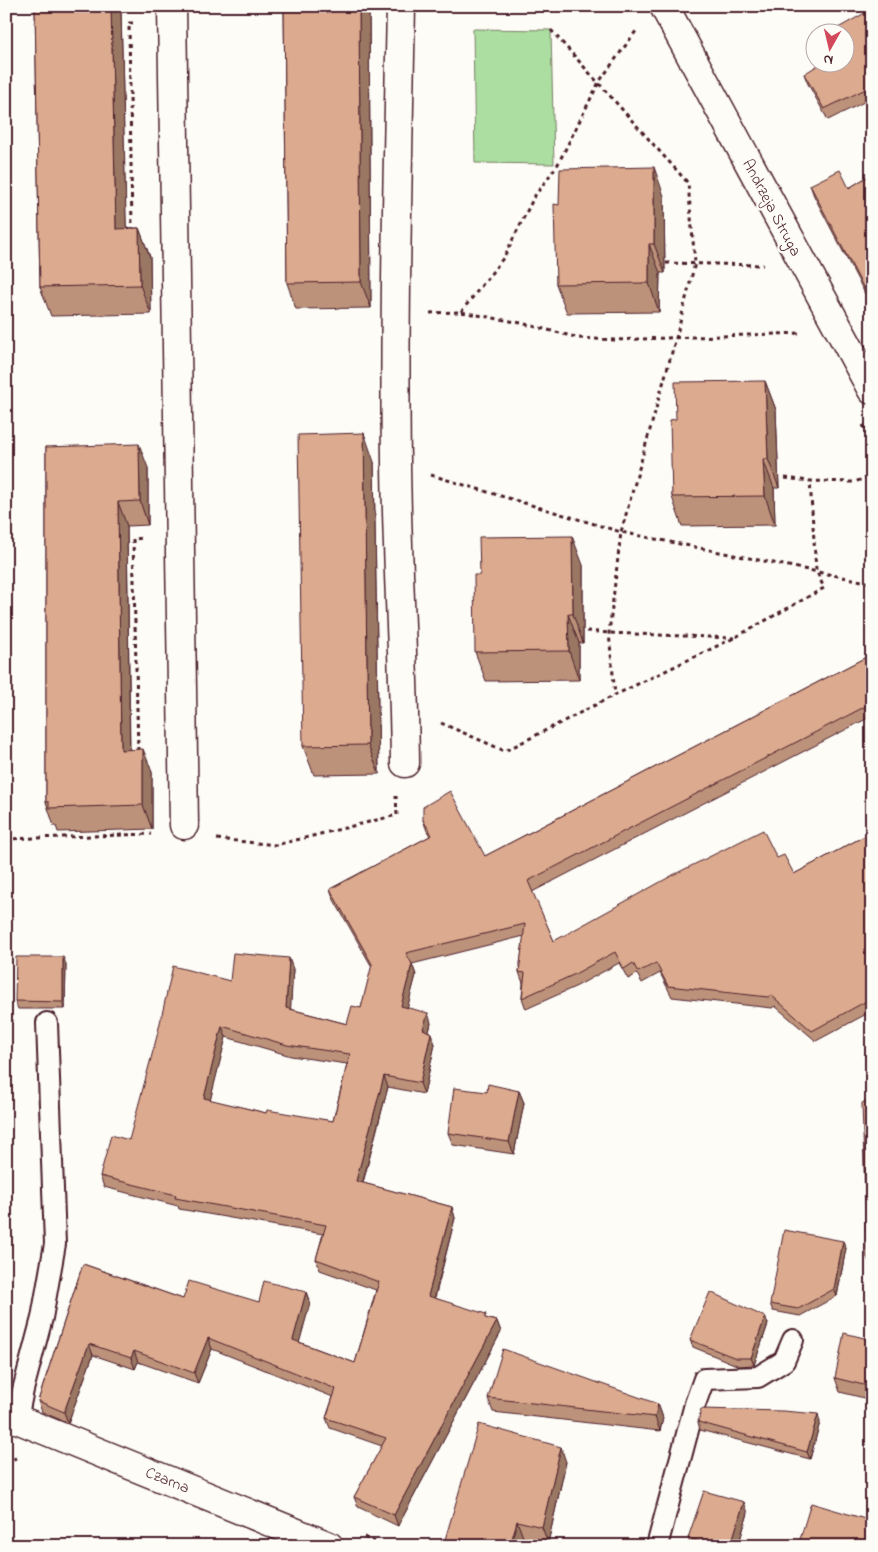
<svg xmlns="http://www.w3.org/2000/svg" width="878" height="1552" font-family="'Indie Flower',sans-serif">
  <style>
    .green { fill: #abdea0; stroke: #7a7e66 }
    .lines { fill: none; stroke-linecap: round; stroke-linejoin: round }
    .lane-casing { stroke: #4a1f2b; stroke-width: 24 }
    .street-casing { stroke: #4a1f2b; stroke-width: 31 }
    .path { stroke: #4a1f2b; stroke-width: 3; stroke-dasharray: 4 4; stroke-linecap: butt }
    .lane { stroke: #fdfcf7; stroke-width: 20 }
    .street { stroke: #fdfcf7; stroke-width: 28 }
    .wall { fill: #bd927a; stroke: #4a1f2b; fill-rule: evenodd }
    .shaded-wall { fill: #9a7763; stroke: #4a1f2b }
    .building { fill: #dcaa8e; stroke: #4a1f2b; fill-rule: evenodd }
    .labels { text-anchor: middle; stroke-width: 4.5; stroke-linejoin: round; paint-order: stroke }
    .street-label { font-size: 16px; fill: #4a1f2b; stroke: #fdfcf7 }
  </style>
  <rect width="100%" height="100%" fill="#fdfcf7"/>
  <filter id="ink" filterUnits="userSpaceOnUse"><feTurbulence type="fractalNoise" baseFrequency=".02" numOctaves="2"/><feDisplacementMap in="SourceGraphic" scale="10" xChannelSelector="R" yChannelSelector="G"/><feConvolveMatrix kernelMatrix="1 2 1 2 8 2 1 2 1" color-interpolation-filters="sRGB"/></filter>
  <g filter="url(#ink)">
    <path class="green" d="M473,29L551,30L554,164L475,163Z"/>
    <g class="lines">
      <defs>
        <path id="lane" d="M17,1419L23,1390L42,1318L55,1244L47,1023
          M657,1546L695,1404L704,1379L758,1377L784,1361L793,1340"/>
        <path id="street" d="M172,6L184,825
          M401,6C398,158 394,310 396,462C397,563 404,663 405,763
          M664,6L872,390
          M6,1417L17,1419L329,1546"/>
      </defs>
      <use href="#lane" class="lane-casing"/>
      <use href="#street" class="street-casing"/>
      <path class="path" d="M551,30L688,183L695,263L676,338L621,532L609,633L615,695
        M132,231L129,23H137
        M666,263L763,265
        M461,312L504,257L534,197L558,164L599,82L636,31
        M430,313L461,312L521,323L579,338L614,340L801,333
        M863,425L872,443
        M431,475L621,532L872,583
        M785,478L810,481
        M587,631L609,633L734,638
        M441,723L505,751L615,695L734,638L824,588L816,570L810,481L854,482L872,476
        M138,751L133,539L144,538
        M6,839L151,834
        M217,839L276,845L397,815L396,796
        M6,1462L16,1458
        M364,1537L385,1546"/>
      <use href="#lane" class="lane"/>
      <use href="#street" class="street"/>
    </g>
    <path class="wall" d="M35,6H146V9L121,10L126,228H139L150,257L151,314L51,316L40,287Z
      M284,6H369L371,308L296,309L287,283Z
      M872,9V98L828,120L808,84L804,74L846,62Z
      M872,174V307L814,196L810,185L849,188Z
      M664,196L665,273H660L659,312L567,313L556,284L559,205Z
      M765,381L776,410L779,488H774L775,525L682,526L672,497L676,419Z
      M46,447L148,468V525L127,526L130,749L152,772V829L58,832L56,826H54L46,802Z
      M374,462L379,774L314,775L303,746Z
      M583,565V643H579V680L486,681L475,652Z
      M872,654V716L532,892L554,941L777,858L794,874L872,832V1011L816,1041L775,1006L772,1008L672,997L660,973L642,983L637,974L628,979L619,963L577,986L526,1009L522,998L523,983L519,972L524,936L412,964L416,975L407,1008L431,1023L429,1032L435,1044L424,1094L388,1087L363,1183L452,1207L455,1218L435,1298L488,1319L497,1321L501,1332L398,1526L358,1507L354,1497L382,1446L330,1428L326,1418L333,1397L212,1349L198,1383L138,1362L135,1369L93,1355L68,1423L42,1412L38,1401L83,1264L183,1299L259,1302L306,1292L310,1303L299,1342L355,1363L376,1290L320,1270L316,1259L323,1234L179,1209L178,1206L104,1187L100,1176L129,1140L230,981L293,969L290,1009L347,1024L361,1008L372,967L334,900L330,889L430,836L427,831L423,820L485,856ZM226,1037L291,1056L347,1064L333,1121L266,1113L210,1100Z
      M66,964L65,1009H18L15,1001Z
      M519,1091L524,1103L514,1154L453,1145L448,1133L487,1092Z
      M872,1098V1269L867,1257Z
      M846,1248L837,1296L800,1316L773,1311L770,1304Z
      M765,1317L768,1324L754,1365L739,1366L693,1347L690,1340Z
      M872,1340V1400L840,1392L835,1378Z
      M488,1398L658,1404L663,1418L660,1431L493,1412Z
      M698,1422H820L810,1459L700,1430Z
      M566,1462L548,1543L523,1537L520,1546H445L444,1543Z
      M748,1513L740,1540L758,1546H691L688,1538Z"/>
    <path class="shaded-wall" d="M111,6H120L121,10L127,258L116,229Z
      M359,6H369L371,308L361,282Z
      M654,167L664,196L665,273L654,244Z
      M139,228L150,257L151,314L140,285Z
      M649,244L660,273L659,312L649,283Z
      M765,381L776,410L779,488L768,459Z
      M364,433L374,462L379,774L368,745Z
      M139,444L148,468V525L140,501Z
      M763,459L774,488L775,525L765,496Z
      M118,502L127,526L130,774L121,750Z
      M572,536L583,565V643L573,614Z
      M568,614L579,643V680L569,651Z
      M143,749L152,772V829L143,805Z
      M63,957L66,964L65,1009L63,1002Z
      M289,958L293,969L290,1019L286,1008Z
      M412,964L416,975L405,1017L401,1006Z
      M428,1013L431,1023L427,1040L423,1029Z
      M222,1026L226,1037L208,1109L204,1098Z
      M431,1033L435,1044L424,1094L420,1083Z
      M384,1076L388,1087L360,1192L356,1181Z
      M519,1091L524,1103L514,1154L509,1142Z
      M452,1207L455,1218L432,1307L428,1296Z
      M843,1241L846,1248L837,1296L834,1289Z
      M306,1292L310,1303L297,1351L293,1340Z
      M765,1317L768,1324L754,1365L751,1358Z
      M497,1321L501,1332L398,1526L394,1515Z
      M208,1338L212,1349L198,1383L194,1373Z
      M89,1344L93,1355L68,1423L64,1412Z
      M134,1351L138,1362L135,1369L131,1358Z
      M658,1404L663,1418L660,1431L655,1417Z
      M818,1414L820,1422L810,1459L807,1452Z
      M561,1447L566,1462L548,1543L542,1527Z
      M744,1502L748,1513L738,1546L733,1538Z
      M517,1521L523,1537L520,1546H510Z"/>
    <path class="building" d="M35,6H111L116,229L139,228L140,285L40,287Z
      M284,6H359L361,282L287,283Z
      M872,9V86L824,109L804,74L823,62H846V32H831Z
      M654,167V244H649V283L556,284L554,204L559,205L560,169Z
      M840,170L849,188L872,174V304L810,185Z
      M765,381L768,459H763L765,496L672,497L670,420L676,419L675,382Z
      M364,433L368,745L303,746L298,435Z
      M139,444L140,501L118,502L121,750L143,749V805L49,808V802H46V447Z
      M572,536L573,614H568L569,651L475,652L474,575H480L479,537Z
      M872,654V703L528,881L554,941L673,875L763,830L777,858L784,855L794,874L872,832V998L812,1031L771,995L768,997L668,986L656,963L638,972L633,963L624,969L615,952L573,975L522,998L525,973L519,972L525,924L406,953L412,964L401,1006L428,1013L423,1029L431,1033L420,1083L384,1076L356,1181L452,1207L428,1296L486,1314L485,1318L497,1321L394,1515L354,1497L386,1438L326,1418L336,1389L208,1338L194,1373L134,1351L131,1358L89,1344L64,1412L38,1401L83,1264L183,1299L189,1281L259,1302L264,1281L306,1292L293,1340L355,1363L379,1282L316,1259L326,1225L175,1198L176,1195L100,1176L111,1135L129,1140L157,1036L173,966L230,981L233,953L289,958L286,1008L347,1024L352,1006L361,1008L372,964L330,889L432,835L423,820V807L450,791L485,856ZM222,1026L287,1045L350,1054L333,1121L267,1110L266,1113L204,1098Z
      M16,957H63V1002L15,1001Z
      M488,1084L519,1091L509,1142L448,1133L454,1088L487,1092Z
      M872,1098V1257H867L862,1103Z
      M784,1230L843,1241L834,1289L798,1309L770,1304Z
      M710,1292L765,1317L751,1358H736L690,1340Z
      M844,1333L872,1340V1387L835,1378Z
      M503,1349L658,1404L655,1417L488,1398Z
      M701,1409L783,1411L818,1414L807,1452L698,1422Z
      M479,1424L561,1447L542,1527L517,1521L510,1546H452L444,1543Z
      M704,1491L744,1502L733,1538L758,1546H700L701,1542L688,1538Z
      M811,1503L872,1521V1546H798Z"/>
  </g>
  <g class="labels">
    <g class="street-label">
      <text transform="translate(773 207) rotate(62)" y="6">Andrzeja Struga</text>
      <text transform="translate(168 1479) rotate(22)" y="6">Czarna</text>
    </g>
  </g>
  <rect width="878" height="1552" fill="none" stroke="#fdfcf7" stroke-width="25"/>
  <rect x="12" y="12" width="853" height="1527" fill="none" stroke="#4a1f2b" stroke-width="2" filter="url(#ink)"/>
  <g transform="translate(830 48) rotate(188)"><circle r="24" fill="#fdfcf7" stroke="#b5a4a5"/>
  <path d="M0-4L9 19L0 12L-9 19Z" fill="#d1495b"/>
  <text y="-8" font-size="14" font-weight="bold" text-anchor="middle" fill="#4a1f2b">N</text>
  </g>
</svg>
